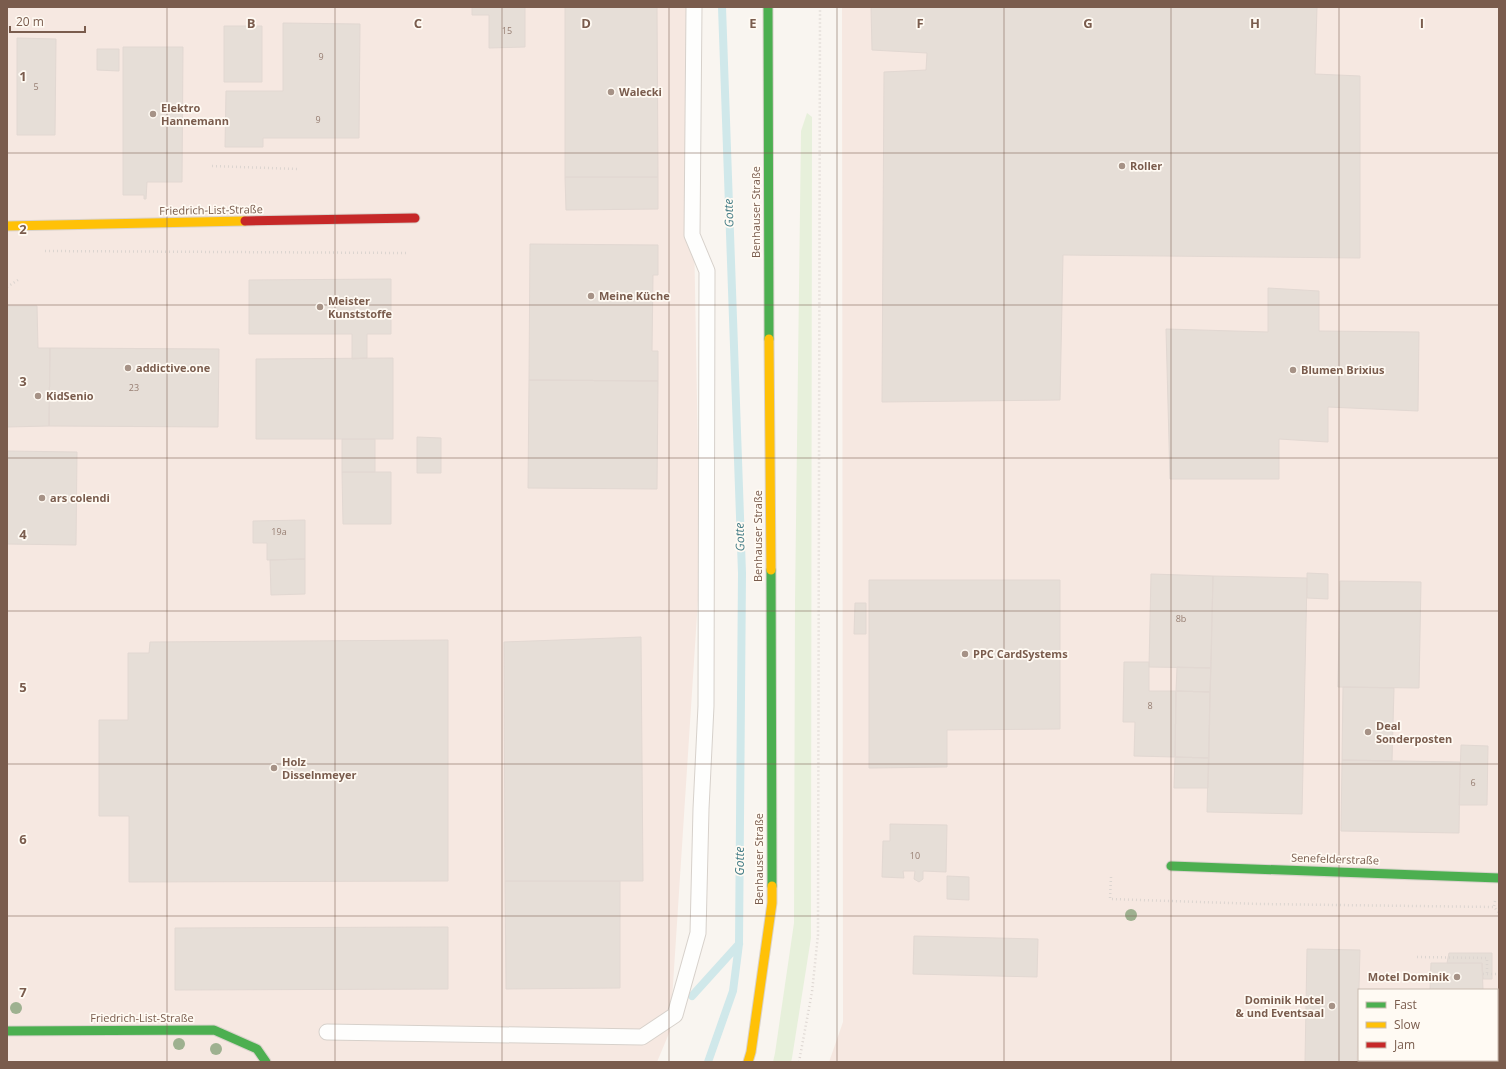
<svg xmlns="http://www.w3.org/2000/svg" width="1506" height="1069" font-family="'Open Sans',sans-serif">
  <style>
    .commercial { fill: #f6e8e1; fill-rule: evenodd }
    .green { fill: #e7f0db }
    .lines { fill: none; stroke-linecap: round; stroke-linejoin: round }
    .stream { stroke: #d0e8ea; stroke-width: 8 }
    .building { fill: #e6ded7; stroke: #e2d8d2 }
    .lane-casing { stroke: #d7d1cb; stroke-width: 17 }
    .fast-casing { stroke: #d9d2cb; stroke-width: 11 }
    .slow-casing { stroke: #d9d2cb; stroke-width: 11 }
    .jam-casing { stroke: #d9d2cb; stroke-width: 11 }
    .path { stroke: #dcd5d0; stroke-width: 2.5; stroke-dasharray: 1 3; stroke-linecap: butt }
    .lane { stroke: #fefefd; stroke-width: 15 }
    .fast { stroke: #4caf50; stroke-width: 9 }
    .slow { stroke: #ffc107; stroke-width: 9 }
    .jam { stroke: #c62828; stroke-width: 9 }
    .tree { fill: #9eb190 }
    .grid { fill: none; stroke: #7a5c4d; stroke-width: 1; stroke-opacity: 0.55 }
    .poi-dot { fill: #a69286; stroke: #fffaf3; stroke-width: 1.5 }
    .labels { text-anchor: middle; stroke-width: 3.5; stroke-linejoin: round; paint-order: stroke }
    .number-label { font-size: 9px; fill: #977e72 }
    .poi-label { font-size: 11px; font-weight: bold; fill: #7a5c4d; stroke: #fffaf3; text-anchor: start }
    .street-label { font-size: 11px; fill: #7a5c4d; stroke: #fffaf3 }
    .water-label { font-size: 12px; font-style: italic; fill: #437c86; stroke: #fffaf3 }
    .grid-label { font-size: 13px; text-anchor: middle; font-weight: bold; fill: #7a5c4d; stroke: #fffaf3; stroke-width: 3.5; stroke-linejoin: round; paint-order: stroke }
  </style>
  <rect width="100%" height="100%" fill="#f9f5f0"/>
  <path class="commercial" d="M7,7H690L700,569L670,1031L657,1062H7Z
    M842,7H1499V1062H829L843,1022ZM1359,990H1497V1060H1359Z"/>
  <path class="green" d="M807,113L812,117L811,938L792,1058L791,1062H773L775,1053L794,923L795,601L801,131Z"/>
  <g class="lines">
    <path class="stream" d="M692,996L739,944
      M708,1062L733,991L739,944L742,573L722,7"/>
  </g>
  <path class="building" d="M472,7H525V47L489,48V15H472Z
    M565,7H657L658,177H565Z
    M871,7H1317L1315,74L1360,76V258L1063,255L1060,400L882,402L884,72L926,70L927,53L872,50Z
    M283,23L360,24L359,138H263V147H225L226,91H283Z
    M224,26H262V82H224Z
    M17,38L56,39L55,135H17Z
    M123,47H183L182,182H147L146,199H144V195H123Z
    M97,49H119V71L97,70Z
    M565,177H658V209L566,210Z
    M530,244L658,245V275H653L652,351H658V381L529,380Z
    M391,279V334H367V358L352,359V334H249V280Z
    M1268,288L1319,291V331L1419,332L1418,411L1328,407V442L1279,439V479H1170L1166,329L1268,332Z
    M7,306H37L38,348H50L49,426L7,427Z
    M50,348L219,349L218,427L49,426Z
    M393,358V439H256V359Z
    M529,380L658,381L657,489L528,488Z
    M417,437L441,438V473H417Z
    M342,439H375V472H342Z
    M7,451L77,452L76,545L7,544Z
    M342,472H391V524H343Z
    M305,520V559L267,560V543H253V521Z
    M305,559V594L271,595L270,560Z
    M1307,573L1328,574V599L1307,598Z
    M1151,574L1213,576L1211,668L1149,667Z
    M1213,576L1307,578L1302,814L1207,812Z
    M869,580H1060V729L947,730V767L869,768Z
    M1340,581L1421,582L1419,688L1338,687Z
    M855,603H866V634H854Z
    M641,637L643,881H505L504,642Z
    M448,640V881L129,882V816H99V720H128V653H149L150,642Z
    M1124,662H1149V691H1176L1175,757L1134,756L1135,722H1123Z
    M1177,667L1211,668L1210,692L1176,691Z
    M1343,687L1394,688L1392,761L1342,760Z
    M1176,691L1210,692L1209,758L1175,757Z
    M1461,745L1488,746L1487,805H1459Z
    M1175,757L1209,758L1208,788H1174Z
    M1342,760L1460,762L1459,833L1341,831Z
    M890,824L947,825L946,872L923,871V879L919,882L914,879L915,871H903L904,878L882,877L883,841H890Z
    M947,876L969,877V900L947,899Z
    M505,881H620V988L506,989Z
    M448,927V989L175,990V928Z
    M914,936L1038,939L1037,977L913,974Z
    M1307,949L1360,950L1357,1062H1305Z
    M1449,953H1492V979H1483L1482,963H1447Z
    M1431,963H1482L1483,990H1430Z
    M1376,1060H1401V1062L1376,1061Z
    M1430,1060H1482V1062H1430Z
    M1376,1061L1401,1062H1376Z"/>
  <g class="lines">
    <defs>
      <path id="lane" d="M327,1032L642,1037L675,1015L698,933L701,809L706,706L707,271L692,235L694,7"/>
      <path id="fast" d="M768,7L769,339
        M771,570L772,886
        M1171,866L1499,878
        M7,1031L214,1030L257,1049L266,1062"/>
      <path id="slow" d="M7,226L245,221
        M769,339L771,570
        M748,1062L751,1052L772,903V886"/>
      <path id="jam" d="M245,221L415,218"/>
    </defs>
    <use href="#lane" class="lane-casing"/>
    <use href="#fast" class="fast-casing"/>
    <use href="#slow" class="slow-casing"/>
    <use href="#jam" class="jam-casing"/>
    <path class="path" d="M212,166L297,169
      M45,251L406,253
      M7,287L18,280
      M1111,877L1110,899L1260,904L1494,907
      M1495,901L1494,907L1499,913
      M1417,957L1487,958V974
      M1483,974H1499
      M799,1062L812,992L818,935L820,7"/>
    <use href="#lane" class="lane"/>
    <use href="#fast" class="fast"/>
    <use href="#slow" class="slow"/>
    <use href="#jam" class="jam"/>
  </g>
  <g class="tree">
    <circle cx="1131" cy="915" r="6"/>
    <circle cx="16" cy="1008" r="6"/>
    <circle cx="179" cy="1044" r="6"/>
    <circle cx="216" cy="1049" r="6"/>
  </g>
  <path class="grid" d="M167,7V1062M335,7V1062M502,7V1062M669,7V1062M837,7V1062M1004,7V1062M1171,7V1062M1339,7V1062M7,153H1499M7,305H1499M7,458H1499M7,611H1499M7,764H1499M7,916H1499"/>
  <g class="poi-dot">
    <circle cx="611" cy="92" r="4"/>
    <circle cx="153" cy="114" r="4"/>
    <circle cx="1122" cy="166" r="4"/>
    <circle cx="591" cy="296" r="4"/>
    <circle cx="320" cy="307" r="4"/>
    <circle cx="128" cy="368" r="4"/>
    <circle cx="1293" cy="370" r="4"/>
    <circle cx="38" cy="396" r="4"/>
    <circle cx="42" cy="498" r="4"/>
    <circle cx="965" cy="654" r="4"/>
    <circle cx="1368" cy="732" r="4"/>
    <circle cx="274" cy="768" r="4"/>
    <circle cx="1457" cy="977" r="4"/>
    <circle cx="1332" cy="1006" r="4"/>
  </g>
  <g class="labels">
    <g class="number-label">
      <text x="507" y="34">15</text>
      <text x="321" y="60">9</text>
      <text x="36" y="90">5</text>
      <text x="318" y="123">9</text>
      <text x="134" y="391">23</text>
      <text x="279" y="535">19a</text>
      <text x="1181" y="622">8b</text>
      <text x="1150" y="709">8</text>
      <text x="1473" y="786">6</text>
      <text x="915" y="859">10</text>
    </g>
    <g class="poi-label">
      <text x="619" y="96">Walecki</text>
      <text x="161" y="112">Elektro<tspan x="161" dy="13">Hannemann</tspan></text>
      <text x="1130" y="170">Roller</text>
      <text x="599" y="300">Meine Küche</text>
      <text x="328" y="305">Meister<tspan x="328" dy="13">Kunststoffe</tspan></text>
      <text x="136" y="372">addictive.one</text>
      <text x="1301" y="374">Blumen Brixius</text>
      <text x="46" y="400">KidSenio</text>
      <text x="50" y="502">ars colendi</text>
      <text x="973" y="658">PPC CardSystems</text>
      <text x="1376" y="730">Deal<tspan x="1376" dy="13">Sonderposten</tspan></text>
      <text x="282" y="766">Holz<tspan x="282" dy="13">Disselnmeyer</tspan></text>
      <text x="1449" y="981" text-anchor="end">Motel Dominik</text>
      <text x="1324" y="1004" text-anchor="end">Dominik Hotel<tspan x="1324" dy="13">&amp; und Eventsaal</tspan></text>
    </g>
    <g class="street-label">
      <text transform="translate(211 210) rotate(-1)" y="4">Friedrich-List-Straße</text>
      <text transform="translate(756 212) rotate(-90)" y="4">Benhauser Straße</text>
      <text transform="translate(758 536) rotate(-90)" y="4">Benhauser Straße</text>
      <text transform="translate(759 859) rotate(-90)" y="4">Benhauser Straße</text>
      <text transform="translate(1335 859) rotate(2)" y="4">Senefelderstraße</text>
      <text x="142" y="1022">Friedrich-List-Straße</text>
    </g>
    <g class="water-label">
      <text transform="translate(729 213) rotate(-92)" y="4">Gotte</text>
      <text transform="translate(740 537) rotate(-92)" y="4">Gotte</text>
      <text transform="translate(740 861) rotate(-90)" y="4">Gotte</text>
    </g>
  </g>
  <g class="grid-label">
    <text x="251" y="28">B</text>
    <text x="418" y="28">C</text>
    <text x="586" y="28">D</text>
    <text x="753" y="28">E</text>
    <text x="920" y="28">F</text>
    <text x="1088" y="28">G</text>
    <text x="1255" y="28">H</text>
    <text x="1422" y="28">I</text>
    <text x="23" y="81">1</text>
    <text x="23" y="234">2</text>
    <text x="23" y="386">3</text>
    <text x="23" y="539">4</text>
    <text x="23" y="692">5</text>
    <text x="23" y="844">6</text>
    <text x="23" y="997">7</text>
  </g>
  <rect width="1506" height="1069" fill="none" stroke="#7a5c4d" stroke-width="16"/>
  <rect x="1358" y="989" width="140" height="72" fill="#fffaf3" stroke="#cabbb1"/>
  <rect x="1366" y="1002" width="20" height="6" fill="#4caf50" stroke="#cabbb1"/>
  <text x="1394" y="1009" font-size="12" fill="#7a5c4d">Fast</text>
  <rect x="1366" y="1022" width="20" height="6" fill="#ffc107" stroke="#cabbb1"/>
  <text x="1394" y="1029" font-size="12" fill="#7a5c4d">Slow</text>
  <rect x="1366" y="1042" width="20" height="6" fill="#c62828" stroke="#cabbb1"/>
  <text x="1394" y="1049" font-size="12" fill="#7a5c4d">Jam</text>
  <path d="M10 26v6h75v-6" fill="none" stroke="#7a5c4d" stroke-width="2"/>
  <text x="16" y="26" font-size="12" fill="#7a5c4d" stroke="#fffaf3" stroke-width="3" paint-order="stroke">20 m</text>
</svg>
